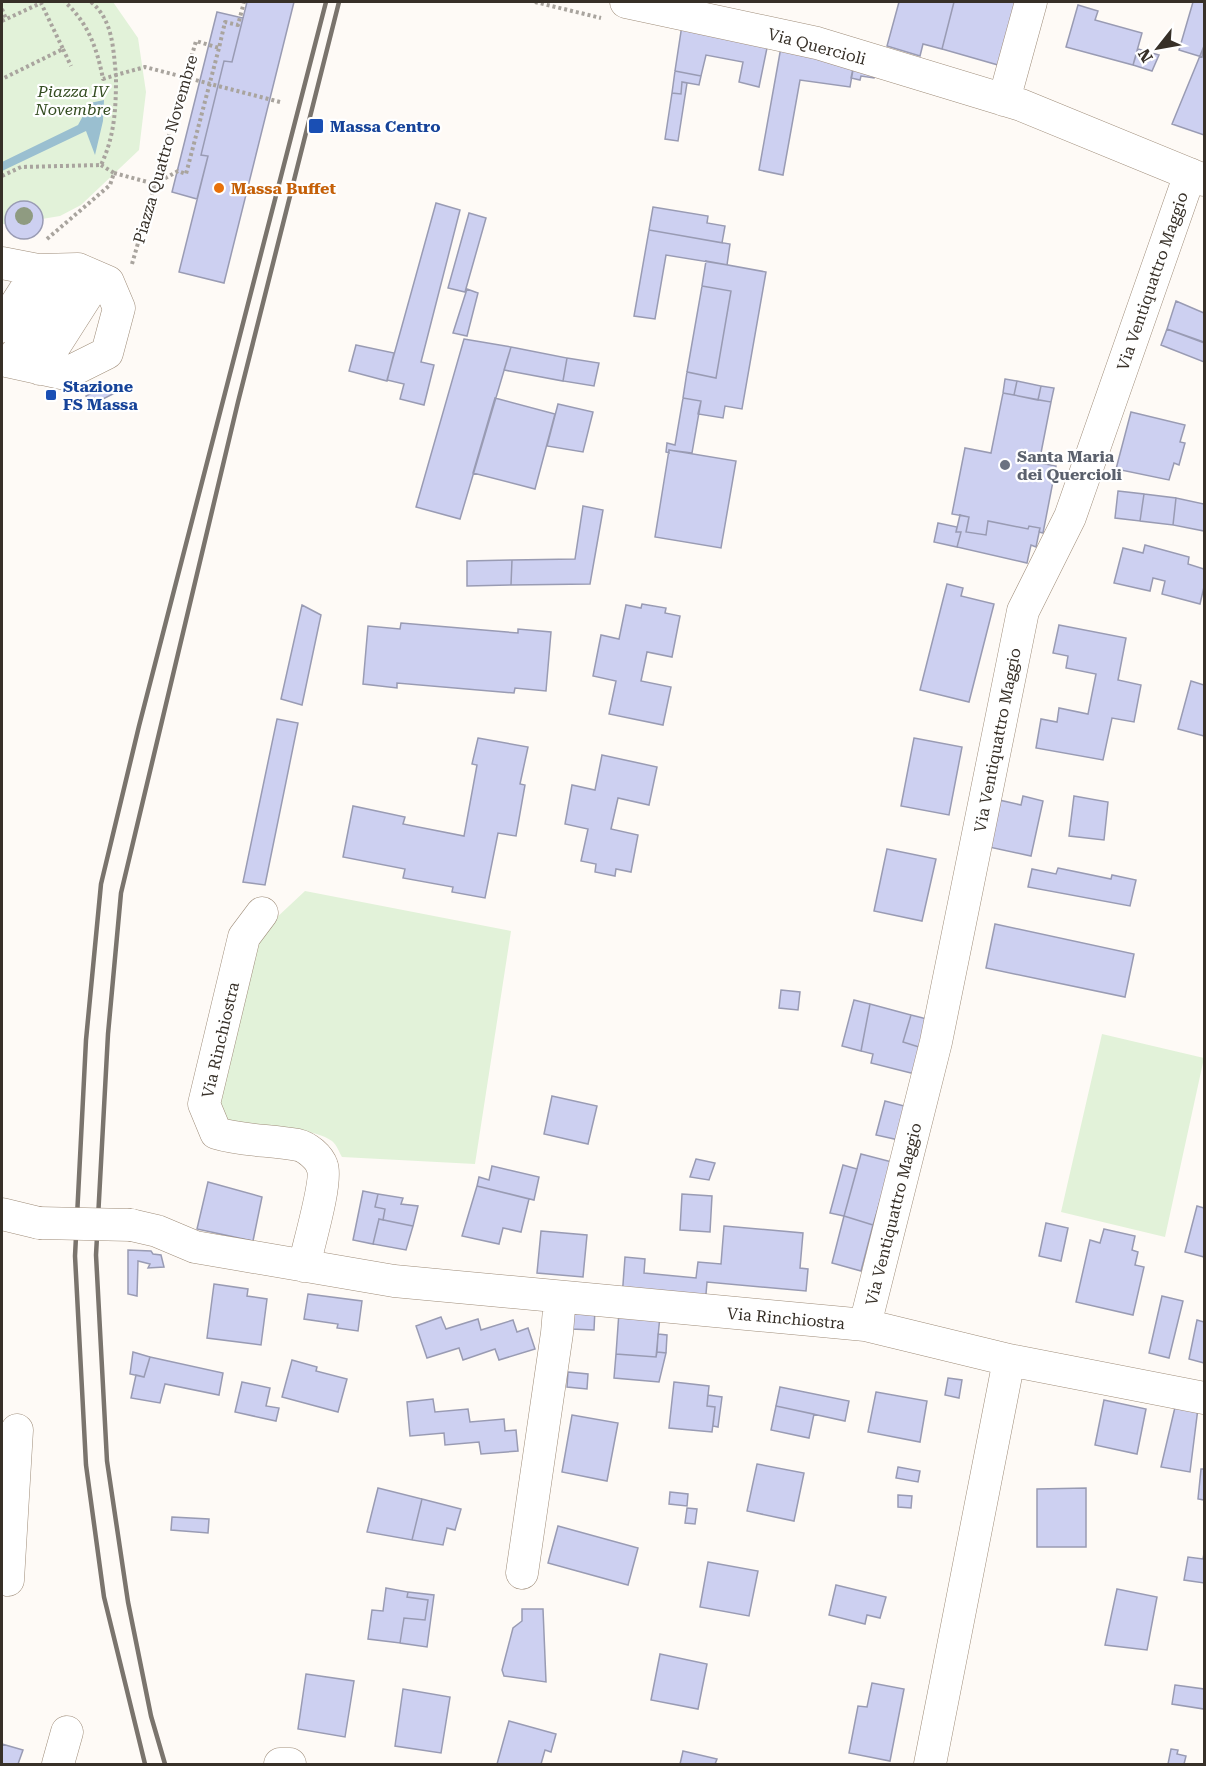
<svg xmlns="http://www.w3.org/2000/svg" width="1206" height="1766" font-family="'Roboto Serif',serif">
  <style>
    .green { fill: #e2f2d9 }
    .water { fill: #9abfd0 }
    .building { fill: #cdd0f1; stroke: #999bb3; stroke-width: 1.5 }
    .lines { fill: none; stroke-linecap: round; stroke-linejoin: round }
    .minor-casing { stroke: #9f8d7a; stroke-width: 33 }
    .path { stroke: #a9a49e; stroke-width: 4; stroke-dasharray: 3 3; stroke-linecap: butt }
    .minor { stroke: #fff; stroke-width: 32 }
    .rail { stroke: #7a746d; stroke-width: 4.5 }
    .minor-bridge-casing { stroke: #9f8d7a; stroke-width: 33; stroke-linecap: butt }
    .minor-bridge { stroke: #fff; stroke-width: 32 }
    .tree { fill: #8f9b81 }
    .transit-dot { fill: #1a4fb4; stroke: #fff; stroke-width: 2 }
    .food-dot { fill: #e8710a; stroke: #fff; stroke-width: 2 }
    .worship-dot { fill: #6b7280; stroke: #fff; stroke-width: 2 }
    .labels { text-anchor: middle; stroke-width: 4.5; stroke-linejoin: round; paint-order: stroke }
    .street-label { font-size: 16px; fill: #373028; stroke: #fff }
    .park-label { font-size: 16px; font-style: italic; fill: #344d21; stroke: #fff }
    .transit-label { font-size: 16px; font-weight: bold; fill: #164399; stroke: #fff; text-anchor: start }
    .food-label { font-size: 16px; font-weight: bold; fill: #c56008; stroke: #fff; text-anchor: start }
    .worship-label { font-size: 16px; font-weight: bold; fill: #5b616d; stroke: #fff; text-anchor: start }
  </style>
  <rect width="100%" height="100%" fill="#fefaf6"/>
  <path class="green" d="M2,2H113L138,38L146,92L139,150L81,205L60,216L42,219L40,228C29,241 15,240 8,224H2Z
    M305,891L511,931L475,1164L342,1157C339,1152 337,1145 332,1141C310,1125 257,1128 229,1126L218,1114L258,935Z
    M1102,1034L1204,1058L1165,1237L1061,1212Z"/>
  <path class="water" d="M104,100L103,121L95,155L86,131L2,171V162L78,125L90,103Z"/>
  <path class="building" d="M247,2H294L224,283L179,272L208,156L201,155L224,61L232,62Z
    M899,2H954L942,49L923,44L920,56L887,46Z
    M954,2H1016L998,65L942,49Z
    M1193,2H1204V46L1202,57L1179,50Z
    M1078,5L1098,11L1095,20L1142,33L1133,65L1066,47Z
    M217,12L243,18L232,62L224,61L201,155L208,156L197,199L172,192Z
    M682,25L768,43L759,87L739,82L743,62L706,55L701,76L675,71Z
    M1204,46V135L1172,124Z
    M781,47L854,64L850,87L800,80L783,175L759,170Z
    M1138,49L1159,55L1152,71L1133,65Z
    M854,64L876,69L874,78L861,76L860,80L851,78Z
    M675,71L701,76L699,85L682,82L681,94L672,93Z
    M682,82L687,83L678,141L665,139L672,93L681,94Z
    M5 220a19 19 0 1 1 38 0a19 19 0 1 1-38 0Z
    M436,203L460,210L421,362L434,365L424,405L400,399L404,384L387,380Z
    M653,207L708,216L707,223L725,226L722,243L649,230Z
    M469,213L486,218L465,292L448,288Z
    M649,230L730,244L727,265L666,255L655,319L634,316Z
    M706,261L766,272L742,409L725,406L723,418L698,414L701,401L683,398L687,372L716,378L731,291L702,286Z
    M702,286L731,291L716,378L687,372Z
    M467,289L478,293L467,336L453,333Z
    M1176,301L1204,313V343L1167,329Z
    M1167,329L1204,342V362L1161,345Z
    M464,339L511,347L460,519L416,507Z
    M356,345L394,353L387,381L349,371Z
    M511,347L567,358L563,381L504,370Z
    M567,358L599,363L594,386L563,381Z
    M1005,379L1017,381L1014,395L1003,393Z
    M1017,381L1041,386L1038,400L1014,395Z
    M110,383L115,393L91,405L86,396Z
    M1041,386L1054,388L1051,402L1038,400Z
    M1003,393L1051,402L1039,463L1056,466L1043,533L1039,532L1040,528L1029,526L1028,529L988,521L986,535L966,532L969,517L952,514L965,448L991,453Z
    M495,398L555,414L535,489L473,473Z
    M683,398L701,401L692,453L669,450V453L666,452L667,443L675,445Z
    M558,404L593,412L583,452L547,446Z
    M1131,412L1185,425L1180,442L1185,443L1179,465L1174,463L1169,480L1116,469Z
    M669,450L736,461L721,548L655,537Z
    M1118,491L1144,494L1140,521L1115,518Z
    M1144,494L1176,498L1173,525L1140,521Z
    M1176,498L1204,504V531L1173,525Z
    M583,506L603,510L590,584L511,585L512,560L575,559Z
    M960,515L969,517L966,532L986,535L988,521L1028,529L1029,526L1040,528L1036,547L1031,545L1027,563L957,547L961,532H956Z
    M938,523L957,527L956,532H961L957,547L934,542Z
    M1145,545L1189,557L1188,564L1204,569V587L1200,604L1162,594L1165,581L1153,578L1150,591L1114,583L1123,548L1143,553Z
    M512,560L511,585L467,586V561Z
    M947,584L963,588L961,596L994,604L969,702L920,690Z
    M642,604L666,608L665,613L680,616L672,657L647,652L641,681L671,687L663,725L609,714L616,681L593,676L601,635L619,639L626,605L641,608Z
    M302,605L321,615L302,705L281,699Z
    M401,623L518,633V629L551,632L546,691L515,688L514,693L397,683V688L363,684L368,626L400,629Z
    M1059,625L1126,638L1118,680L1141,685L1134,722L1112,718L1103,760L1036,748L1041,719L1057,722L1059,708L1088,714L1096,674L1066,668L1068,656L1053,653Z
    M1191,681L1204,685V736L1178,729Z
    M277,719L298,723L265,885L243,882Z
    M478,738L528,747L520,784L525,785L516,836L498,833L485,898L452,892L453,887L403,878L405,869L343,857L353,806L405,817L403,824L464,836L477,765L472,764Z
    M914,738L962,747L949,815L901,806Z
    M602,755L657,767L649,805L618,798L611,829L638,835L631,872L616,869L615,876L595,872L596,864L581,861L588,829L565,824L572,785L595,790Z
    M1023,796L1043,801L1031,856L989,847L999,800L1021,805Z
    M1074,796L1108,802L1104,840L1069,836Z
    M887,849L936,859L922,921L874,911Z
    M1058,868L1111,879L1112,875L1136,880L1130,906L1028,887L1032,869L1056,874Z
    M995,924L1134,954L1125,997L986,968Z
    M781,990L800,992L798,1010L779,1008Z
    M854,1000L870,1004L861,1051L842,1046Z
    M870,1004L911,1015L903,1042L919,1047V1075L871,1063L873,1054L861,1051Z
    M911,1015L927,1019L919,1047L903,1042Z
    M552,1096L597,1106L588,1144L544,1134Z
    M885,1101L908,1107L899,1140L876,1135Z
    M861,1154L892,1162L873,1225L844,1216Z
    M696,1159L715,1163L709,1180L690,1177Z
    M843,1165L857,1169L844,1216L830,1213Z
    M492,1166L539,1177L534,1200L477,1186L479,1177L489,1180Z
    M208,1182L262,1197L253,1241L197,1229Z
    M477,1186L529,1199L521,1232L503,1228L499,1244L462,1236Z
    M363,1191L378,1194L375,1207L385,1209L383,1220L379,1219L373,1244L353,1240Z
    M378,1194L403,1198L401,1204L418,1206L413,1226L383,1220L385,1209L375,1207Z
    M682,1194L712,1196L710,1232L680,1230Z
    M1197,1206L1204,1208V1257L1185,1252Z
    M844,1216L873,1225L861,1271L832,1263Z
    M379,1219L413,1226L406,1250L373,1244Z
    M1046,1223L1068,1228L1061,1261L1039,1256Z
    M724,1226L803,1233L800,1268L808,1269L806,1291L707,1282L705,1306L622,1298L625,1257L645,1259L644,1273L696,1278L698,1262L721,1264Z
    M1104,1229L1135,1236L1132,1250L1138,1252L1135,1265L1144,1267L1133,1315L1076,1302L1090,1240L1100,1243Z
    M541,1231L587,1235L583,1277L537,1273Z
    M128,1250L151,1251L153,1254L161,1255L164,1267L148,1268L150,1264L138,1261L137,1296L128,1294Z
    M214,1284L248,1289L247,1296L267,1299L261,1345L207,1338Z
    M308,1294L362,1301L358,1331L337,1328L338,1324L304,1319Z
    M1162,1296L1183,1301L1169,1358L1149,1353Z
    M572,1308L595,1309L594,1330L571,1329Z
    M619,1312L660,1316L656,1357L616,1354Z
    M441,1317L446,1329L478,1319L481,1330L513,1320L517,1332L528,1328L535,1349L499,1360L495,1349L463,1360L459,1348L427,1358L416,1326Z
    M1197,1320L1204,1322V1363L1189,1359Z
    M658,1334L667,1335L666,1353L657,1352Z
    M133,1352L150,1357L144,1377L130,1374Z
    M657,1352L666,1353L659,1382L614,1378L616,1354L656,1357Z
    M150,1357L223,1373L219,1395L165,1384L160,1403L131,1398L136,1375L144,1377Z
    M292,1360L317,1367L316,1371L347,1379L338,1412L282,1397Z
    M568,1372L588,1374L587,1389L567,1387Z
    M948,1378L962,1380L959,1398L945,1395Z
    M242,1382L270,1388L266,1406L279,1408L276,1421L235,1412Z
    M674,1382L709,1386L707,1406L715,1407L712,1432L669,1428Z
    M780,1387L849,1401L845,1421L776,1406Z
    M876,1392L927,1401L920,1442L868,1432Z
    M708,1395L722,1397L718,1427L713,1426L715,1407L707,1406Z
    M433,1399L435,1412L468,1409L470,1422L504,1419L505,1431L516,1430L518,1451L481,1454L479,1442L445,1445L444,1433L410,1436L407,1402Z
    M1104,1400L1146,1409L1137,1454L1095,1445Z
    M1176,1403L1198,1408L1190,1472L1161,1467Z
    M776,1406L814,1414L809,1438L771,1430Z
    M572,1415L618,1423L607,1481L562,1472Z
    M757,1464L804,1473L794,1521L747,1511Z
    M898,1467L920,1471L918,1482L896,1478Z
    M1201,1469H1204V1500L1198,1499Z
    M378,1488L422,1499L412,1540L367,1532Z
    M1086,1488V1547H1037V1489Z
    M670,1492L688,1494L687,1506L669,1504Z
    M898,1495L912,1496L911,1508L898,1507Z
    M422,1499L461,1509L455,1530L447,1528L443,1545L412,1540Z
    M687,1508L697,1509L695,1524L685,1523Z
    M172,1517L209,1519L208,1533L171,1530Z
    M558,1526L638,1548L628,1585L548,1563Z
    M1204,1553V1583L1184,1580L1188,1557L1203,1559Z
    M708,1562L758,1571L749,1616L700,1607Z
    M836,1585L886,1597L880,1618L867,1615L865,1624L829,1615Z
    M386,1588L408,1592L407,1597L428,1600L425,1620L404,1618L400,1643L368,1639L372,1610L383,1611Z
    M1117,1589L1157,1597L1147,1650L1105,1645Z
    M408,1592L434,1595L427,1647L400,1643L404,1618L425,1620L428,1600L407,1597Z
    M522,1609H543L546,1682L504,1676L502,1670L513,1628L522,1621Z
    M660,1654L707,1664L698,1709L651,1700Z
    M306,1674L354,1681L345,1737L298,1729Z
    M872,1683L904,1689L890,1761L849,1753L858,1706L867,1707Z
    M1175,1685L1204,1689V1709L1172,1704Z
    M403,1689L450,1697L441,1753L395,1746Z
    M509,1721L556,1734L551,1752L545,1750L541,1764H497Z
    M2,1744L23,1750L18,1764H2Z
    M1171,1749L1178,1750L1177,1754L1186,1756L1184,1764H1158H1168Z
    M683,1751L717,1759L715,1764H680Z"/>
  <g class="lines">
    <defs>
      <path id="minor" d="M626,2L817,43L1021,105L1204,180
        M1004,100L1031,2
        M2,263L38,270L78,269L108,282L119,308L107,353L65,374L2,360
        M2,326L38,270
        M11,362L71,270
        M40,369L98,278
        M262,913L244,937L204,1104L216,1133C242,1141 271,1140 298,1145C307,1147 319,1157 322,1166C328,1180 308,1247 304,1266
        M2,1214L39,1223
        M131,1225L157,1231L195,1247L394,1281L865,1325L1009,1360L1204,1398
        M865,1325L936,1042L1023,611L1070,517L1190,174
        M522,1573L557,1333L560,1297
        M2,1578L8,1580L17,1430
        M58,1764L67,1732
        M280,1764H290
        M930,1764L1009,1360"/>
    </defs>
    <use href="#minor" class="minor-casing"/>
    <path class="path" d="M91,2C113,20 113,48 116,75L145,67L280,102
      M535,2L601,18
      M2,9L6,19
      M2,21L41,3L63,49L2,79
      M63,49L71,66
      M114,173L155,184L178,171L186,174L219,48
      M2,176L21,167L101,165C115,135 116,108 116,75L103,79C97,48 88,23 65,2
      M47,239L110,185L114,173L101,165
      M132,264L196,41L219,48L225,22L238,25L244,2"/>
    <use href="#minor" class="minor"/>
    <path class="rail" d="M145,1764L104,1597L86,1465L75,1256L86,1040L101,884L139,726L326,2
      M165,1764L151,1716L128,1602L107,1461L96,1255L108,1034L121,893L238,402L339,2"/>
    <defs>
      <path id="minor-bridge" d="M39,1223L131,1225"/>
    </defs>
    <use href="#minor-bridge" class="minor-bridge-casing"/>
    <use href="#minor-bridge" class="minor-bridge"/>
  </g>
  <circle class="tree" cx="24" cy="216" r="9"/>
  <g class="transit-dot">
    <rect x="308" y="118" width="16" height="16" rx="3"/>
    <rect x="45" y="389" width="12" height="12" rx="3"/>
  </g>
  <circle class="food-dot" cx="219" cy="188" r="6"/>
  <circle class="worship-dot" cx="1005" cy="465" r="6"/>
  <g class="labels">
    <g class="street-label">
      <text transform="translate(817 46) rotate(15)" y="6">Via Quercioli</text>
      <text transform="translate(165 149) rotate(-74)" y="6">Piazza Quattro Novembre</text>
      <text transform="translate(1152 281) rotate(-71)" y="6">Via Ventiquattro Maggio</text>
      <text transform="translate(997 740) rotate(-79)" y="6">Via Ventiquattro Maggio</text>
      <text transform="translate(220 1040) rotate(-77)" y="6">Via Rinchiostra</text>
      <text transform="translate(893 1214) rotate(-76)" y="6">Via Ventiquattro Maggio</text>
      <text transform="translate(786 1318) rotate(5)" y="6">Via Rinchiostra</text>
    </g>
    <g class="park-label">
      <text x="73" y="97">Piazza IV<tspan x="73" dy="18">Novembre</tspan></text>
    </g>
    <g class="transit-label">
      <text x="330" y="132">Massa Centro</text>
      <text x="63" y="392">Stazione<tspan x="63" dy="18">FS Massa</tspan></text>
    </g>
    <g class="food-label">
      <text x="231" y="194">Massa Buffet</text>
    </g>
    <g class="worship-label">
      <text x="1017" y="462">Santa Maria<tspan x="1017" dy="18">dei Quercioli</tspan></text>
    </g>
  </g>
  <rect width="1206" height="1766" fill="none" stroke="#373028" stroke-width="6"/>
  <g transform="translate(1158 48) rotate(239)" stroke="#ffffff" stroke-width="4.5" paint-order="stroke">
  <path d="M0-4.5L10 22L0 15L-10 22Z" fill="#373028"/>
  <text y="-9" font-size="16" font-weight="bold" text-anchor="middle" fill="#373028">N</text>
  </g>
</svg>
